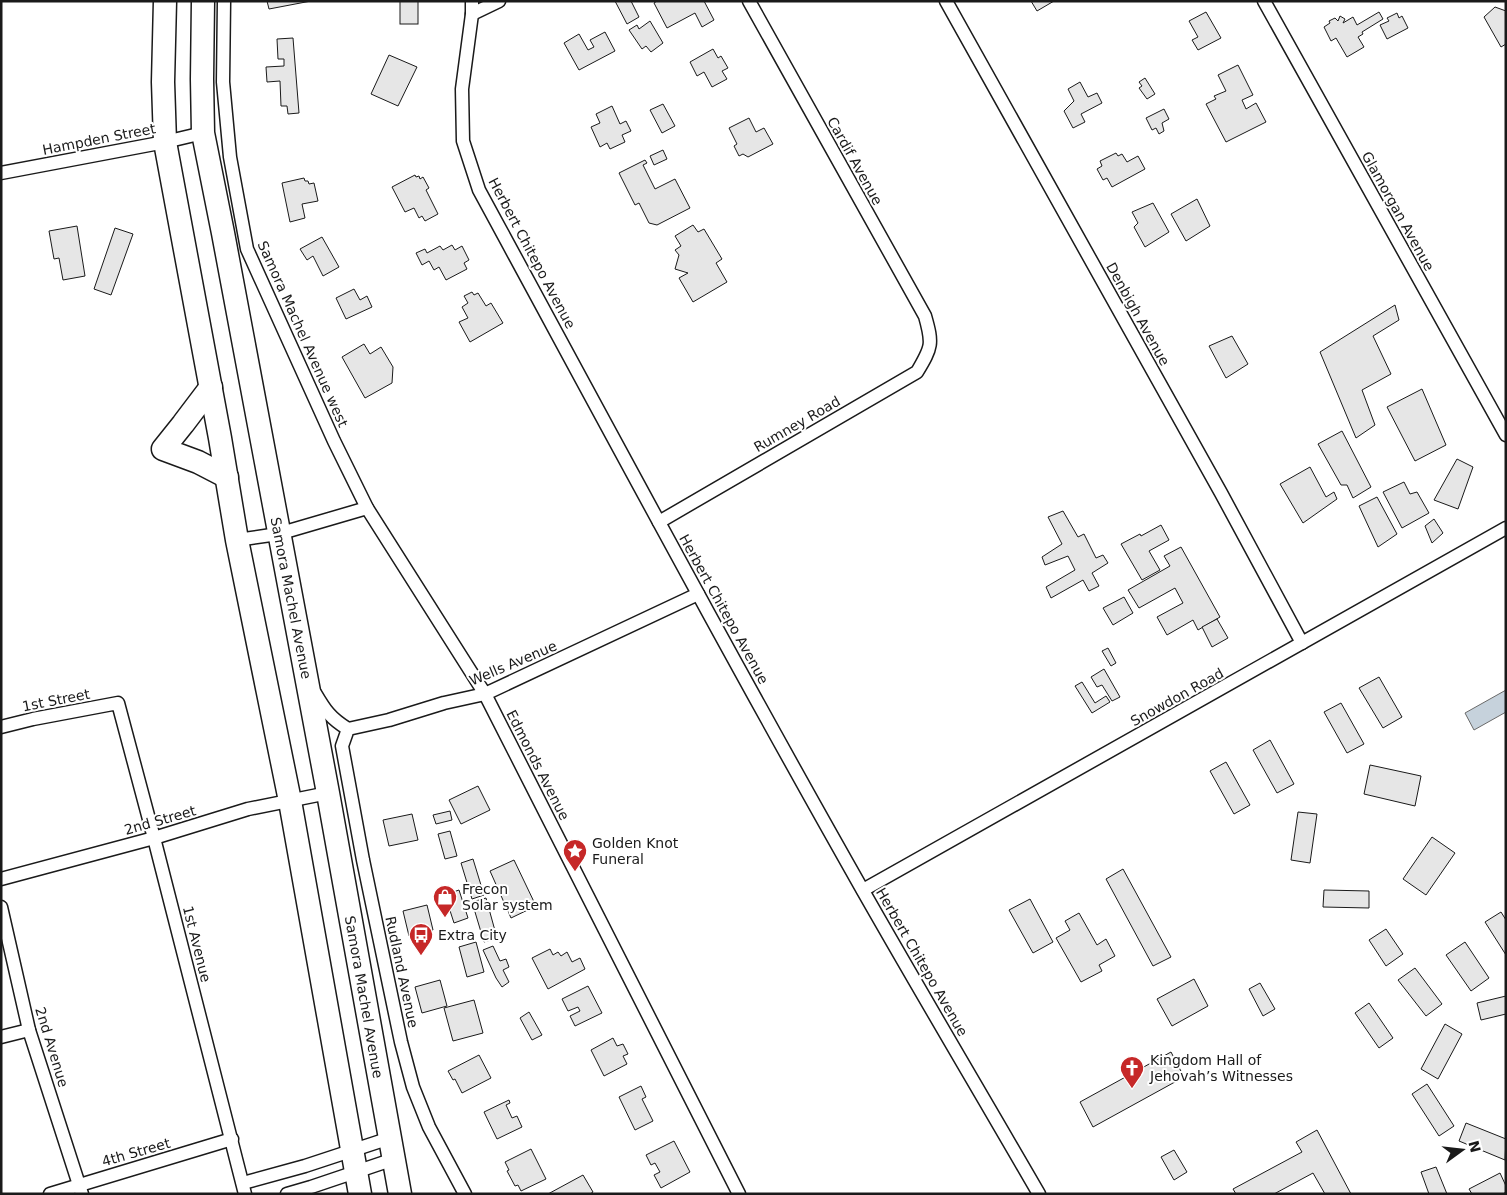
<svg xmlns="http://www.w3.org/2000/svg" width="1507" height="1195" viewBox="0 0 1507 1195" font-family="'DejaVu Sans',sans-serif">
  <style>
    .water { fill: #c6d2dc; stroke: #6a6a6a }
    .building { fill: #e6e6e6; stroke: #1a1a1a }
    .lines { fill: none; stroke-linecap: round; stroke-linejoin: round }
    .street-casing { stroke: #1a1a1a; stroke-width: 15 }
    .highway-casing { stroke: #1a1a1a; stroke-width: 25 }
    .street { stroke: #fff; stroke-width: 12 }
    .highway { stroke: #fff; stroke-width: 22 }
    .labels { text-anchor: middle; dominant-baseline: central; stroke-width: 4; stroke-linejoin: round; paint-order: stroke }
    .street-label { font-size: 14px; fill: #1a1a1a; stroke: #fff }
    .poi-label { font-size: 14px; fill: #1a1a1a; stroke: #fff; text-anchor: start }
  </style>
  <rect width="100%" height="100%" fill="#fff"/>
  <path class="water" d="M1506,690v22l-32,18 -9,-17z"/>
  <g class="building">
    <path d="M267,1h44l-42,8z"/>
    <rect x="400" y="1" width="18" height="23"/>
    <path d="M615,1h16l8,16 -12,7z"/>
    <path d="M657,1h47l10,19 -12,7 -7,-14 -28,15 -13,-25z"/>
    <path d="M1031,1h23l-17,10z"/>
    <path d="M1495,7l11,4v33l-5,3 -17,-30z"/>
    <path d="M1206,12l15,26 -23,12 -6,-10 6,-3 -9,-16z"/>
    <path d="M1379,12l4,7 -21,13 1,2 -5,3 6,10 -17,10 -11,-19 -5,3 -7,-14 6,-4 -1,-2 6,-3 3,3 2,-5 5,3 -2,4 10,-6 4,8z"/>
    <path d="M1397,13l2,5 3,-2 6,12 -21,11 -7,-14 9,-4 -2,-3z"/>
    <path d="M650,21l13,22 -12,9 -5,-6 -4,3 -13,-19 8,-5 2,4z"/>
    <path d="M605,32l10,19 -36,19 -15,-27 15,-9 9,16 6,-3 -4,-7z"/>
    <path d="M293,38l6,75 -11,1 -1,-8h-6l-1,-25 -13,1 -1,-15 18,-1v-7h-6l-1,-20z"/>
    <path d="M713,49l5,9 3,-2 7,12 -6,3 5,8 -15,8 -8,-15 -7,4 -7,-14z"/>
    <path d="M389,55l28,12 -19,39 -27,-12z"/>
    <path d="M1238,65l15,30 -11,5 4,9 10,-6 10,19 -40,20 -20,-38 10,-5 -2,-3 12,-5 -8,-16z"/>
    <path d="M1145,78l10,16 -8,5 -8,-11 3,-2 -3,-4z"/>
    <path d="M1080,82l8,15 9,-4 5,10 -21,11 4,8 -12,6 -9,-17 10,-10 -6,-12z"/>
    <path d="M663,104l12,22 -13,7 -12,-23z"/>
    <path d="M612,106l8,18 6,-3 5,10 -9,4 3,7 -15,7 -3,-6 -7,4 -9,-20 9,-4 -4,-9z"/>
    <path d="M1164,109l5,10 -7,4 2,8 -5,3 -3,-6 -4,2 -6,-12z"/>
    <path d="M749,118l7,14 8,-4 9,16 -25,13 -5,-3 -4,2 -5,-10 3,-2 -8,-16z"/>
    <path d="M663,150l4,9 -13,6 -4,-9z"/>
    <path d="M1116,153l2,3 4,-2 5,8 11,-6 7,13 -33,18 -5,-9 -4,2 -6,-11 5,-3 -2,-5z"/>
    <path d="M645,160l2,3 -4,2 12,24 20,-10 15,29 -33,17 -8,-2 -10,-20 -4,2 -16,-32z"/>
    <path d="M415,175l1,2 3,-1 1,3 3,-2 6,11 -3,2 12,24 -13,7 -3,-5 -3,2 -5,-10 -9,4 -13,-25z"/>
    <path d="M304,178l1,3h3l1,3 5,-1 4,18 -16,3 3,14 -15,4 -8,-39z"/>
    <path d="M1197,199l13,27 -24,15 -15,-27z"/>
    <path d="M1153,203l16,29 -24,15 -11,-20 4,-4 -6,-11z"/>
    <path d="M693,225l5,7 6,-3 18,30 -6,4 11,19 -34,20 -14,-24 9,-5 -13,-4 4,-14 -4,-5 6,-4 -6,-10z"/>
    <path d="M77,226l8,50 -22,4 -4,-22 -5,1 -5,-28z"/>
    <path d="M115,228l18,6 -22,61 -17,-6z"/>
    <path d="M322,237l17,30 -16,9 -10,-20 -6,4 -7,-11z"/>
    <path d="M452,245l3,5 7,-4 7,14 -5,3 3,6 -21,11 -7,-13 -5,3 -5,-9 -7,4 -6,-12 9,-4 2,4 13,-7 3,4z"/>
    <path d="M354,289l6,11 7,-4 5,11 -26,12 -10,-21z"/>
    <path d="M472,292l2,3 4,-2 8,13 5,-3 12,20 -33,19 -11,-20 9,-4 -6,-11 6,-4 -4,-7z"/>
    <path d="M1395,305l4,15 -26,16 18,38 -29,16 13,35 -19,13 -36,-86z"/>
    <path d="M1232,336l16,28 -22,14 -17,-32z"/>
    <path d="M364,344l6,10 11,-7 12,20 -1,16 -27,15 -23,-41z"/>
    <path d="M1422,389l24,56 -31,16 -28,-54z"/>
    <path d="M1342,431l29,56 -18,11 -6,-13h-6l-23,-41z"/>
    <path d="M1457,459l16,8 -15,42 -24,-9z"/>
    <path d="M1310,467l16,30 8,-5 3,7 -34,24 -23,-39z"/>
    <path d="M1404,482l6,12 7,-2 12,21 -27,15 -19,-36z"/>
    <path d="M1377,497l20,37 -19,13 -19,-41z"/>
    <path d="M1063,511l15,26 6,-3 12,24 7,-3 5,8 -16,10 7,13 -10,5 -6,-11 -32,18 -5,-11 29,-17 -7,-14 -23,9 -3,-8 20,-13 -14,-27z"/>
    <path d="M1434,519l9,14 -11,10 -7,-17z"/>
    <path d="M1161,525l8,15 -20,11 11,19 -18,10 -21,-36 19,-10 1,2z"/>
    <path d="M1181,547l39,70 -22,13 -5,-10 -26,15 -10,-18 26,-14 -8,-15 -36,20 -11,-18 42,-24 -6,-10z"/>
    <path d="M1124,597l9,16 -20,12 -10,-17z"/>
    <path d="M1217,619l11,19 -16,9 -10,-20z"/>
    <path d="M1108,648l8,15 -5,3 -9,-15z"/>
    <path d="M1104,669l16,28 -8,4 -10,-16 -5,2 -6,-10z"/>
    <path d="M1379,677l23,40 -19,11 -24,-40z"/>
    <path d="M1082,682l13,21 11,-7 4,6 -18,11 -17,-27z"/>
    <path d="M1341,703l23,41 -17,9 -23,-41z"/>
    <path d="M1270,740l24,44 -17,9 -24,-43z"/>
    <path d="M1226,762l24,43 -16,9 -24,-43z"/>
    <path d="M1370,765l51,11 -6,30 -51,-12z"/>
    <path d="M478,786l12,24 -29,14 -12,-24z"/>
    <path d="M450,811l2,9 -16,4 -3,-9z"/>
    <path d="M1298,812l19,2 -7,49 -19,-3z"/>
    <path d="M412,814l6,26 -29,6 -6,-26z"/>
    <path d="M450,831l7,25 -12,3 -7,-25z"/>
    <path d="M1432,837l23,16 -29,42 -23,-16z"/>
    <path d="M473,859l11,36 -12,4 -11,-36z"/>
    <path d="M514,860l22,46 -25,12 -21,-47z"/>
    <path d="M1123,869l48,88 -18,9 -47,-87z"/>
    <path d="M459,890l9,28 -14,5 -9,-28z"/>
    <path d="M1324,890l45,1v17l-46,-1z"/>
    <path d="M486,898l11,40 -13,4 -12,-40z"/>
    <path d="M1030,899l23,43 -20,11 -24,-43z"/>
    <path d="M427,905l6,25 -24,6 -6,-25z"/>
    <path d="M1501,912l5,8v35l-21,-33z"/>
    <path d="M1079,913l18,32 9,-6 9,17 -16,9 3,6 -21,11 -25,-44 14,-8 -5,-9z"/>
    <path d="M1386,929l17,25 -17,12 -17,-26z"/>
    <path d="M476,942l8,30 -17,5 -8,-30z"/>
    <path d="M1465,942l24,36 -18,13 -25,-36z"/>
    <path d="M493,946l7,15 6,-2 3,8 -6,3 6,12 -7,5 -6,-9 -13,-28z"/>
    <path d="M550,949l3,6 5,-3 3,4 6,-4 5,10 8,-4 5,11 -37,20 -16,-31z"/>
    <path d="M1415,968l27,36 -16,12 -28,-36z"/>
    <path d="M1194,979l14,27 -36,20 -15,-27z"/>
    <path d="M440,980l7,26 -25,7 -7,-26z"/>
    <path d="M1260,983l15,26 -12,7 -14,-27z"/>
    <path d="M588,986l14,27 -27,13 -5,-10 10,-5 -2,-4 -10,4 -6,-12z"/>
    <path d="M1506,996v18l-25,6 -4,-17z"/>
    <path d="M474,1000l9,33 -30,8 -9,-33z"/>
    <path d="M1369,1003l24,35 -14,10 -24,-35z"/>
    <path d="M529,1012l13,23 -10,5 -12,-22z"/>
    <path d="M1445,1024l17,10 -24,45 -17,-10z"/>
    <path d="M613,1038l4,8 6,-2 5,10 -5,2 4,8 -23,12 -13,-26z"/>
    <path d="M1171,1052l13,25 -91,50 -13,-25z"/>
    <path d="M479,1055l12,23 -29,15 -7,-14 -2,1 -5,-9z"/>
    <path d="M1427,1084l27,42 -15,10 -27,-42z"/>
    <path d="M641,1086l5,11 -4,2 11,22 -18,9 -16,-33z"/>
    <path d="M509,1100l1,3 -4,2 6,13 5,-2 5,11 -25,12 -13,-27z"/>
    <path d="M1466,1123l40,16 -1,21 -46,-19z"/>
    <path d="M1317,1130l34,64h-26l-12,-21 -39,21h-38l-3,-5 69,-37 -6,-10z"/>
    <path d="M674,1141l16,31 -29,16 -7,-13 6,-3 -5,-9 -4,2 -5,-10z"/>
    <path d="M531,1149l15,30 -25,12 -3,-6 -3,1 -8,-15 2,-1 -4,-8z"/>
    <path d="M1174,1150l13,22 -13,8 -13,-23z"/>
    <path d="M1436,1167l11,27h-18l-8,-22z"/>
    <path d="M1500,1173l6,13v6l-3,2h-31l-3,-5z"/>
    <path d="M583,1175l10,17 -3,2h-42z"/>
  </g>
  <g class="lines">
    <g class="street-casing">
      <g id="street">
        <path d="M224,1l-1,81 7,75 17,92 87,192 33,67 118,186 254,500"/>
        <path d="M472,1v13l-10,75 1,52 16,49c127,234 252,468 383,699 58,102 118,203 177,305"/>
        <path d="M946,1l275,492 81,150"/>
        <path d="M1264,1l242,434"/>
        <path d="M472,14l27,-13"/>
        <path d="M1,173l164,-31 38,-9"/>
        <path d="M659,522l258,-150c15,-25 16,-28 8,-56l-176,-315"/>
        <path d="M237,540l41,-6 89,-26"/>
        <path d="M315,693c10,17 15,25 33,36"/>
        <path d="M1,727l32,-8 85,-16 36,135 91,356"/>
        <path d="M1,879l153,-41 94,-29 80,-16"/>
        <path d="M863,890l643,-362"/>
        <path d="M1,907l28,123 53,164"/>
        <path d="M1,1037l28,-7"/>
        <path d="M243,1183l62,-17 85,-28"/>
        <path d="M50,1194l182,-55"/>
        <path d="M287,1194l24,-7 83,-28"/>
        <path d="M465,1194l-36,-67 -16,-40 -12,-45 -38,-182 -21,-114 6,-17 41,-9 55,-17 41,-9 213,-100"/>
      </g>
    </g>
    <g class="highway-casing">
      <g id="highway">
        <path d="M165,1l-2,81 2,60 55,296 17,102 53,261 70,393"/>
        <path d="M203,1l-1,78 1,54 20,100 105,560 72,401"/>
        <path d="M211,387l-28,37 -20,25 35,13 29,15"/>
      </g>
    </g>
    <use href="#street" class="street"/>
    <use href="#highway" class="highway"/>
  </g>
  <defs>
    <g id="sight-pin" transform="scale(1.25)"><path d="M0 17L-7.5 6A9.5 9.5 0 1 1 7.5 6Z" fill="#c62828" stroke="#fff"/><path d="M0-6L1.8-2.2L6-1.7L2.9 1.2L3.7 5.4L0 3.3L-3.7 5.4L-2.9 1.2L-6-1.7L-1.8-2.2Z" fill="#fff"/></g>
    <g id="shop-pin" transform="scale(1.25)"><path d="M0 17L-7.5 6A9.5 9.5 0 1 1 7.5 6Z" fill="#c62828" stroke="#fff"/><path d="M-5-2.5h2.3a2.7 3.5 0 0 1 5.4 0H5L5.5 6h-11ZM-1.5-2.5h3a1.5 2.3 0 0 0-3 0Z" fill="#fff"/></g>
    <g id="bus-pin" transform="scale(1.25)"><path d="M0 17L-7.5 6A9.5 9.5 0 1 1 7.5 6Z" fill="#c62828" stroke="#fff"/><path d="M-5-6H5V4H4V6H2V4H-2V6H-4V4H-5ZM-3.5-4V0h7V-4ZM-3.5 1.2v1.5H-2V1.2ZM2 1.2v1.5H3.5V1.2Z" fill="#fff"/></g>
    <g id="church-pin" transform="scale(1.25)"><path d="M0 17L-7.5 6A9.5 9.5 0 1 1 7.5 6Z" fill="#c62828" stroke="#fff"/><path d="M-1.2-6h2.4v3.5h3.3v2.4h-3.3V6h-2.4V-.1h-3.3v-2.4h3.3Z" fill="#fff"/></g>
  </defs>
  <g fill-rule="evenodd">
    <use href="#sight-pin" x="575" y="851"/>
    <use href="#shop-pin" x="445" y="897"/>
    <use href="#bus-pin" x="421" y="935"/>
    <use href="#church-pin" x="1132" y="1068"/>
  </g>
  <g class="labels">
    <g class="street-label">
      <text transform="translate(99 139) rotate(-11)">Hampden Street</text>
      <text transform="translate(855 161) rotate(61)">Cardif Avenue</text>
      <text transform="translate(1398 211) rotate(61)">Glamorgan Avenue</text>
      <text transform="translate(532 253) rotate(62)">Herbert Chitepo Avenue</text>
      <text transform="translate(1138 314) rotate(61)">Denbigh Avenue</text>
      <text transform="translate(303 334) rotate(66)">Samora Machel Avenue west</text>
      <text transform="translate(797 424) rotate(-30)">Rumney Road</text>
      <text transform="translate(291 598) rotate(79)">Samora Machel Avenue</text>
      <text transform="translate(724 609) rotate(61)">Herbert Chitepo Avenue</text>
      <text transform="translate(513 663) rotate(-23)">Wells Avenue</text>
      <text transform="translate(1177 697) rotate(-29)">Snowdon Road</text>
      <text transform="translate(56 700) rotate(-11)">1st Street</text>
      <text transform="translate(538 765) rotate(63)">Edmonds Avenue</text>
      <text transform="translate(160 820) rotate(-16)">2nd Street</text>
      <text transform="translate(197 944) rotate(76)">1st Avenue</text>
      <text transform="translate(922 962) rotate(60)">Herbert Chitepo Avenue</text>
      <text transform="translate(402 972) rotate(78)">Rudland Avenue</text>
      <text transform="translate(364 997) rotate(80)">Samora Machel Avenue</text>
      <text transform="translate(52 1047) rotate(73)">2nd Avenue</text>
      <text transform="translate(136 1152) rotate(-16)">4th Street</text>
    </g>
    <g class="poi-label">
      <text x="592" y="843">Golden Knot<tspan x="592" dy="16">Funeral</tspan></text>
      <text x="462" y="889">Frecon<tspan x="462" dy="16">Solar system</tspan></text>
      <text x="438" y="935">Extra City</text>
      <text x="1150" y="1060">Kingdom Hall of<tspan x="1150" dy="16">Jehovah’s Witnesses</tspan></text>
    </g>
  </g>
  <rect width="1507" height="1195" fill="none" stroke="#1a1a1a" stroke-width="5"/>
  <g transform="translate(1462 1150) rotate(75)" stroke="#ffffff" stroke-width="4" paint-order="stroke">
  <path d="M0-4L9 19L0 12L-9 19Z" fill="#1a1a1a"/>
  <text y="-8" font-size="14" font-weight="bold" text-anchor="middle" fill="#1a1a1a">N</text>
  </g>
</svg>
